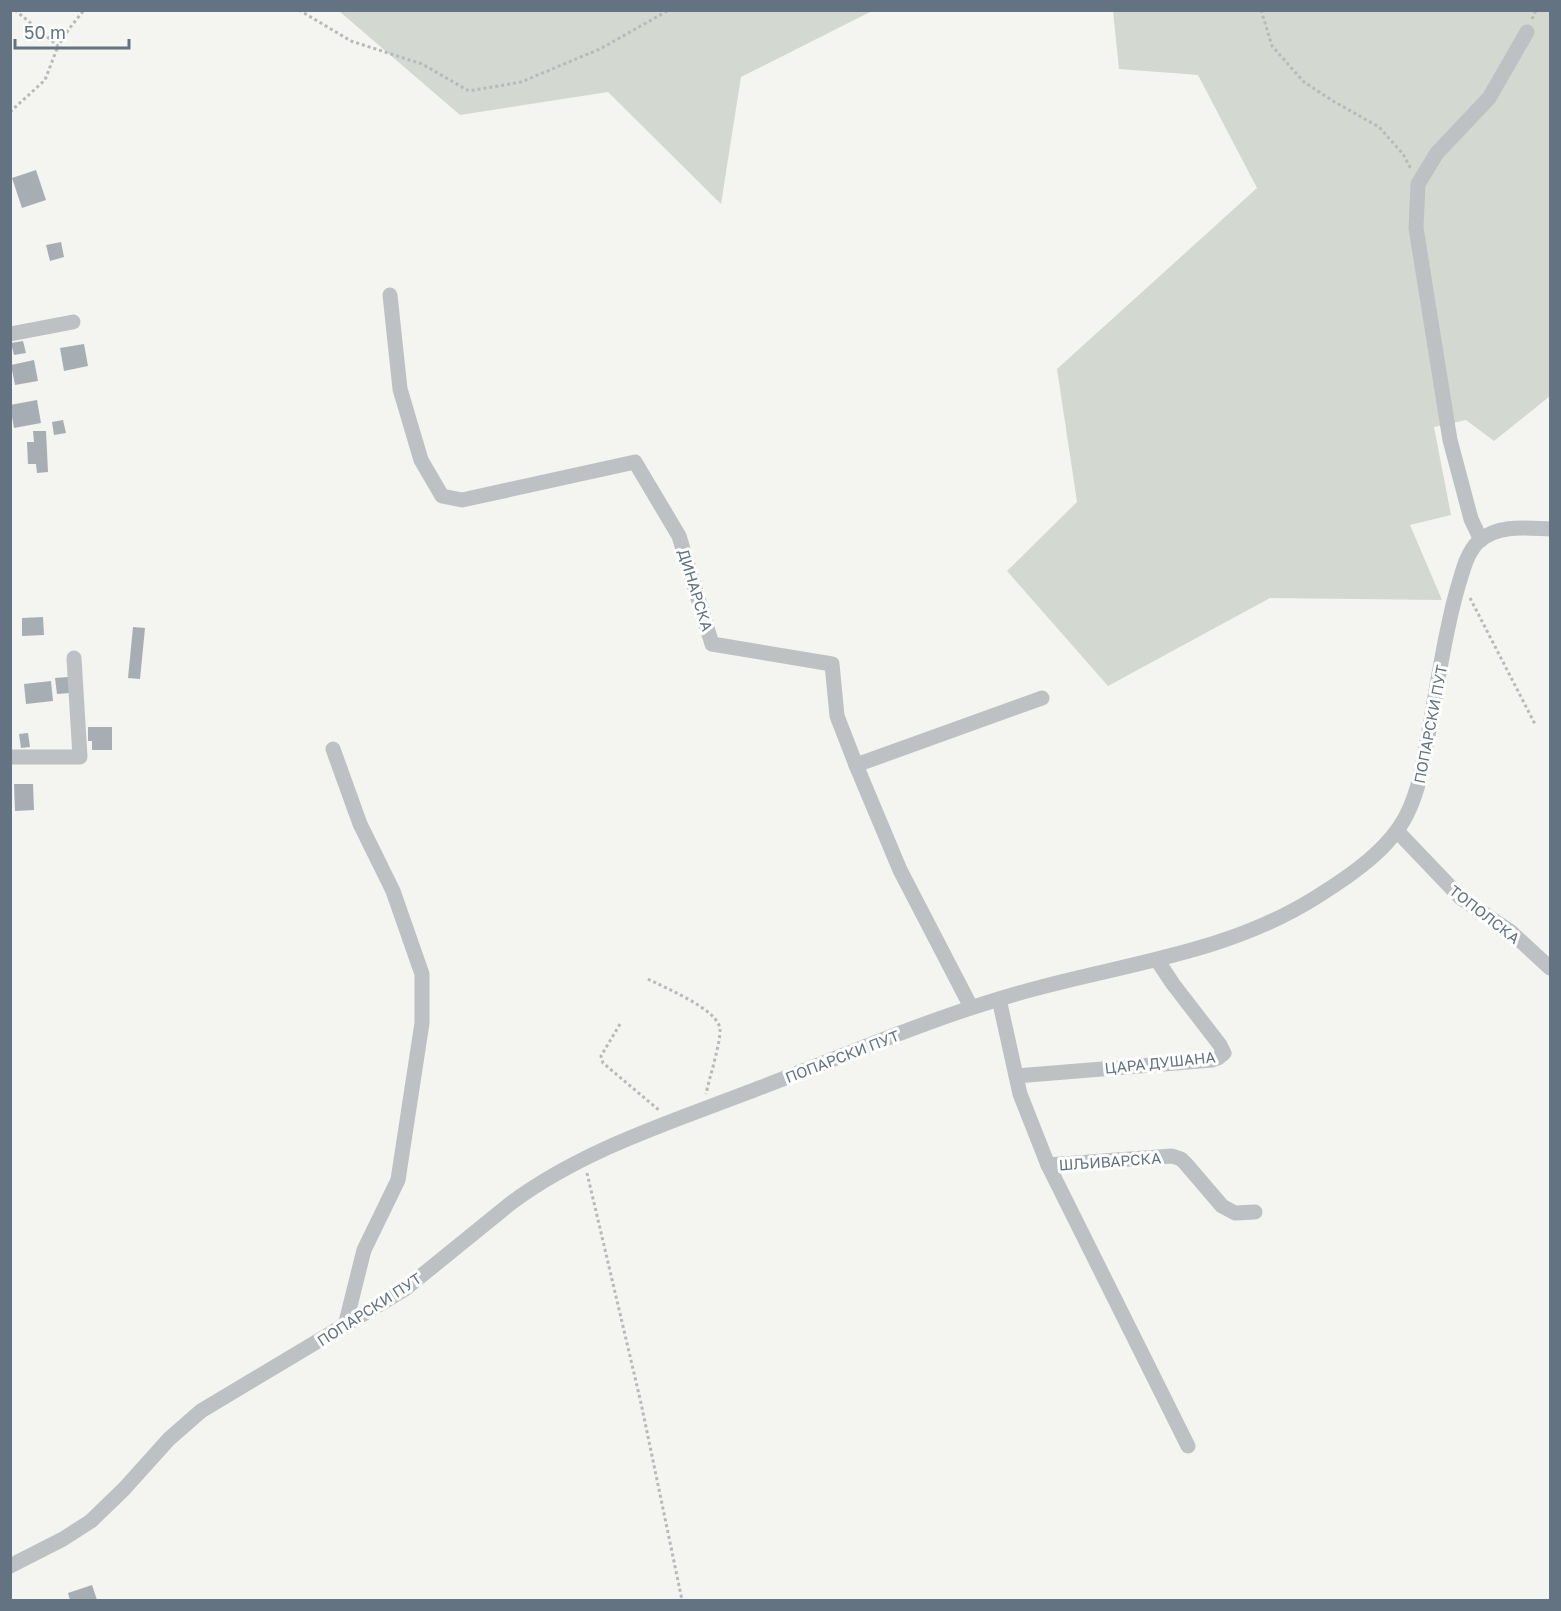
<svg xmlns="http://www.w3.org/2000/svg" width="1561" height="1611" viewBox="0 0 1561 1611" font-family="'Golos Text',sans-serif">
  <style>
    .green { fill: #d3d9d0 }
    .building { fill: #a7aeb3 }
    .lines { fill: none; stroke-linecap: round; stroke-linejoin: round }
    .path { stroke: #b7babc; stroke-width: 3; stroke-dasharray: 3 3; stroke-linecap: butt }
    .minor { stroke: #bdc1c4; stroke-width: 15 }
    .labels { text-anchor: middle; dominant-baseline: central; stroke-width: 6; stroke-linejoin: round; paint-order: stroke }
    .street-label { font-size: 15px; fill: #647381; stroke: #fff }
  </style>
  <rect width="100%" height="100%" fill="#f4f4f0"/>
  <g class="green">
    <path d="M339,11h533l-131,66 -20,127 -113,-112 -148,23z"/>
    <path d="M1113,11h437v385l-56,45 -28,-21 -32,7 17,88 -41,10 32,75 -172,-2 -162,88 -101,-115 70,-69 -20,-133 200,-181 -59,-113 -79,-6z"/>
  </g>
  <g class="building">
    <path d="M36,170l10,30 -24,8 -10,-30z"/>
    <path d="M61,242l3,15 -14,4 -4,-16z"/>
    <path d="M23,341l3,12 -12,2 -3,-12z"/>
    <path d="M84,344l4,22 -24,5 -4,-23z"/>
    <path d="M34,360l4,21 -23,4 -4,-20z"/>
    <path d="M37,400l4,23 -27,5 -4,-23z"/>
    <path d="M63,420l3,13 -12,2 -2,-13z"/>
    <path d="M33,431h13l2,41 -11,1 -1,-9h-8l-1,-22h7z"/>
    <path d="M43,617l1,18 -22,1v-18z"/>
    <path d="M133,627l12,1 -5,51 -12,-1z"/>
    <path d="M68,677l2,16 -13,1 -2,-16z"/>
    <path d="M51,681l2,20 -27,3 -2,-20z"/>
    <path d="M88,727h24v23h-20v-9h-4z"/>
    <path d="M28,733l2,14 -9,1 -2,-14z"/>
    <path d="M14,784h19l1,26 -19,1z"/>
    <path d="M92,1585l5,15h-27l-2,-7z"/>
  </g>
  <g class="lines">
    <g class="path">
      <path d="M15,10l43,36 11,-17 15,-19"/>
      <path d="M299,10l52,31 71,23 47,27 52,-9 79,-33 69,-39"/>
      <path d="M1261,10l11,36 32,36 29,19 46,26 24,27 8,15"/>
      <path d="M1532,19l4,-9"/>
      <path d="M10,112l35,-32 13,-34"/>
      <path d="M1470,598l66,128"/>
      <path d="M648,979c17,9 70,30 72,50 1,13 -11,50 -14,65"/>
      <path d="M620,1024l-19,32 2,7 57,48"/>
      <path d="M587,1173l54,230 41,197"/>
    </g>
    <g class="minor">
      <path d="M390,295l10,94 21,71 21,36 20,4 173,-38 44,74 33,108 120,20 5,52 19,49 44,105 71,137"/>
      <path d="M10,334l63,-12"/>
      <path d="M1481,540l-10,-21 -21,-79 -34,-212 2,-44 19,-31 52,-55 38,-66"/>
      <path d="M333,749l27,75 33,67 29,83v49l-24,157 -34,70 -19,76"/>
      <path d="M10,757h70l-6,-99"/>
      <path d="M856,765l186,-67"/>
      <path d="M1397,831l64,67 50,34 39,36"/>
      <path d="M999,999l21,95 28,71 140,281"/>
      <path d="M1016,1076l196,-16 6,-2 6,-5 -4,-8 -47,-61 -16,-24"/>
      <path d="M1048,1165l124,-9 9,3 5,5 36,42 13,7 20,-1"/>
      <path d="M10,1566l53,-27 28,-18 33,-32 45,-50 32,-28 204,-122 106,-86c74,-55 166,-83 251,-116 89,-34 176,-72 268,-97 98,-27 201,-38 288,-94 32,-20 72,-47 89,-82 13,-26 17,-56 22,-84 9,-47 15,-94 28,-140 5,-16 9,-37 22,-49 20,-17 47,-13 71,-12"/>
    </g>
  </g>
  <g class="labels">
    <g class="street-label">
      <text transform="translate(696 590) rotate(73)">ДИНАРСКА</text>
      <text transform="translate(1430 724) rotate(-79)">ПОПАРСКИ ПУТ</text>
      <text transform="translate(1485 914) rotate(38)">ТОПОЛСКА</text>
      <text transform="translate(842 1056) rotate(-21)">ПОПАРСКИ ПУТ</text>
      <text transform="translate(1160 1062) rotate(-6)">ЦАРА ДУШАНА</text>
      <text transform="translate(1110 1161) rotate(-4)">ШЉИВАРСКА</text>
      <text transform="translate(369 1309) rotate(-33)">ПОПАРСКИ ПУТ</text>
    </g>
  </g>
  <rect width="1561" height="1611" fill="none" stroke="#647381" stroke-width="24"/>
  <path d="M15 39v9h114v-9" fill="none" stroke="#647381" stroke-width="3"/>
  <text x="24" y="39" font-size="18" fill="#647381" stroke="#ffffff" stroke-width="4.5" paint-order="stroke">50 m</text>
</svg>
